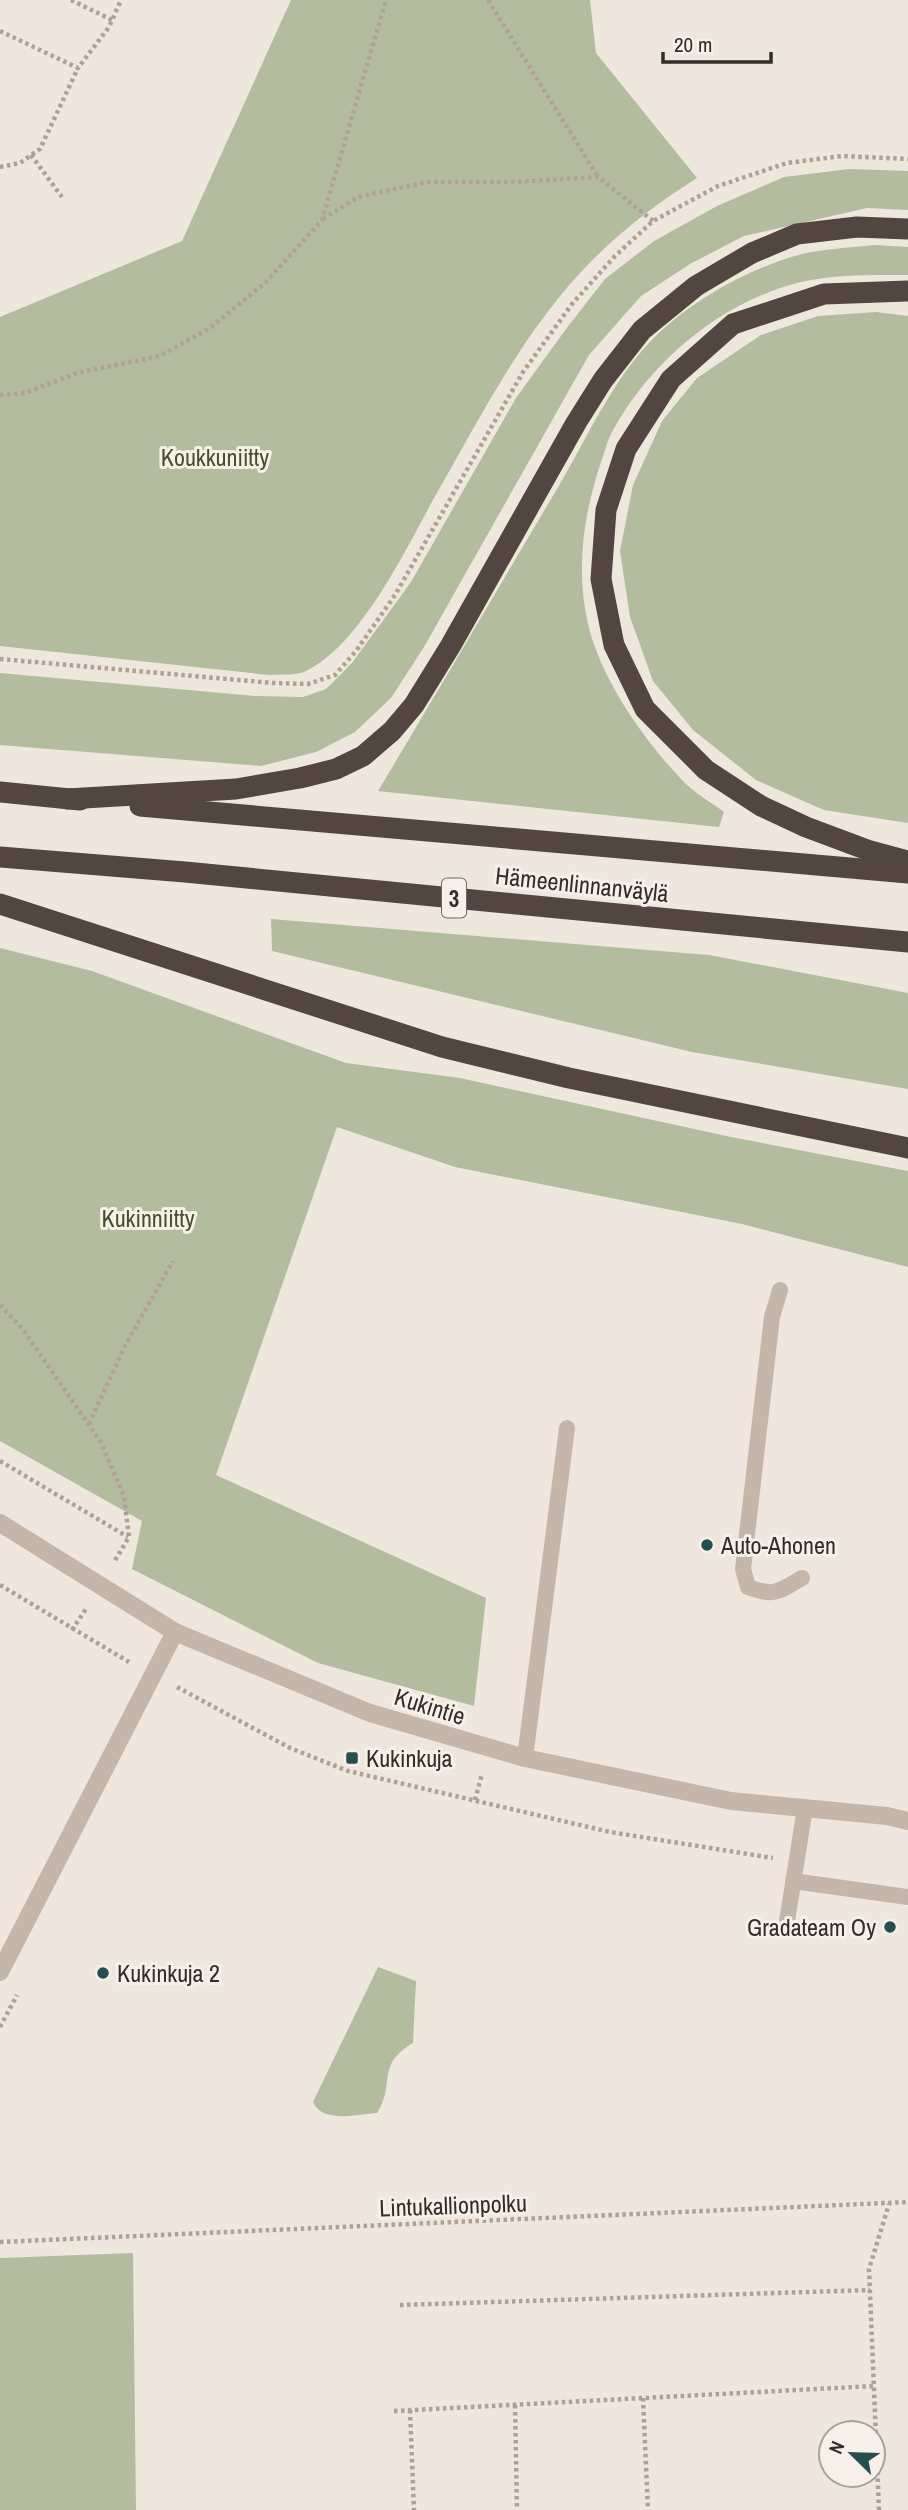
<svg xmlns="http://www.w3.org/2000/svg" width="908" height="2510" viewBox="0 0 908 2510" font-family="'Archivo Narrow',sans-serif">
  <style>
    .green { fill: #b3bc9f }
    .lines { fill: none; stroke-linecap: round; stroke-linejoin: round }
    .path { stroke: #b1a095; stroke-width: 4.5; stroke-dasharray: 3.5 3.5; stroke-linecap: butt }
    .lane { stroke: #c5b6aa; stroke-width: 16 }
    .street { stroke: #c5b6aa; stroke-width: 18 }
    .highway { stroke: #534641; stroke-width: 21 }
    .poi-dot { fill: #244e50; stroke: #f7f0e8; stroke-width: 2.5 }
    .labels { text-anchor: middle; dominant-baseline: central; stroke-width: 6; stroke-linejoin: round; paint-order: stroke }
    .shield { fill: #f7f0e8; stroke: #6e6762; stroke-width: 2 }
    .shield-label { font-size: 23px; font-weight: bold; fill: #342c29 }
    .park-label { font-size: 24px; fill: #444f30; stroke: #f7f0e8 }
    .street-label { font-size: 24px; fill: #342c29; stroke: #f7f0e8 }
    .poi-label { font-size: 24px; fill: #342c29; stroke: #f7f0e8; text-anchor: start }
  </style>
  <rect width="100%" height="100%" fill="#efe6dd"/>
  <g class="green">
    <path d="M291,0h299l6,53 101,125c-51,32 -98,70 -136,117 -51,62 -87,134 -127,203 -29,53 -73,146 -128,173 -10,5 -26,3 -37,4l-269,-29v-329l182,-76z"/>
    <path d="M849,169l59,2v39l-41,-2 -123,28 -54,28 -49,32 -52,59 -165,292 -33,51 -36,34 -39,20 -55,14 -261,-21v-72l255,23 48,1 23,-8 26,-26 59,-81 105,-184 50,-69 39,-50 49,-38 63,-35 67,-29z"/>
    <path d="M875,245l33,2v28c-37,0 -75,-1 -111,8 -77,20 -147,79 -185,149 -5,9 -7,20 -11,30 -18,54 -26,110 -12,166 14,54 55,112 93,152 12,13 29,22 42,32l-5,15 -341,-36c60,-100 119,-201 179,-302 34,-57 60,-122 113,-166 35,-29 77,-52 121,-66 26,-8 56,-9 84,-12z"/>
    <path d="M876,312l32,4v507l-84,-13 -68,-30 -63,-50 -40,-49 -23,-64 -10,-66 13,-66 29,-64 35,-43 64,-43 57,-19z"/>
    <path d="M271,919l438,36 199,38v96l-216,-37 -420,-101z"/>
    <path d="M0,948l92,23 254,92 114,15 271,59 177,34v96l-166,-43 -287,-57 -118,-40 -121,348 270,123 -12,108 -156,-43 -186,-94 10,-48 -142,-80z"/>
    <path d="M378,1967l38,14 -3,62c-38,22 -17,42 -36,70 -20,1 -54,11 -64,-11z"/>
    <path d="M133,2253l3,257h-136v-252z"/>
  </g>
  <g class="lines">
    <g class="path">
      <path d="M71,0l41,20"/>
      <path d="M488,0l110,177"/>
      <path d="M0,31l78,37 31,-41 12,-27"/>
      <path d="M31,155l31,42"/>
      <path d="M0,167l20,-4 20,-14 38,-81"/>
      <path d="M323,219l35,-22 69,-15h85l86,-5 55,44"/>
      <path d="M0,395l25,-2 52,-20 83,-17 50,-28 55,-45 57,-63 64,-220"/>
      <path d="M0,659l273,24 35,1 27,-9 21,-24 39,-56 128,-223 49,-68 43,-48 38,-35 65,-35 69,-23 55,-7 66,3"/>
      <path d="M0,1305l22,23 78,113 24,55 5,41 -15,25"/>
      <path d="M89,1424l36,-78 48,-85"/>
      <path d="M0,1461l128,76"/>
      <path d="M0,1585l129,77"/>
      <path d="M72,1630l14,-21"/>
      <path d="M177,1687l113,61 58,23 262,61 163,26"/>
      <path d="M475,1800l7,-26"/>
      <path d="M0,2027l17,-32"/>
      <path d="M0,2242l908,-40"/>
      <path d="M400,2305l470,-15"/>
      <path d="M643,2398l5,112"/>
      <path d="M515,2405l2,105"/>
      <path d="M410,2410l4,100"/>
      <path d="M394,2411l480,-25"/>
      <path d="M879,2510l-10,-241 20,-65"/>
    </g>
    <g class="lane">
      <path d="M780,1290l-8,27 -29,252 5,18c26,10 30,5 54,-9"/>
      <path d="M525,1758l42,-330"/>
      <path d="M793,1881l115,16"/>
      <path d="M787,1921l18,-113"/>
    </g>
    <g class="street">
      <path d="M0,1523l175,109 195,81 155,45 206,43 156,15 21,5"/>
      <path d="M0,1972l175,-340"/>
    </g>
    <g class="highway">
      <path d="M908,291l-84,3 -91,30 -62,55 -45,70 -20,61 -5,69 13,66 31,64 61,61 55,36 45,21 64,24 38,10"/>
      <path d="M0,792l80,8"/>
      <path d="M67,799l169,-10 64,-11 36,-9 27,-13 29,-25 22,-26 37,-60 125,-222 27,-43 39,-50 54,-44 56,-33 45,-19 60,-7 51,2"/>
      <path d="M140,806l768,67"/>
      <path d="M0,857l185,15 723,70"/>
      <path d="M0,904l442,143 127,31 339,70"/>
    </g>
  </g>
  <g class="poi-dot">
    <circle cx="707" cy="1545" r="7"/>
    <rect x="345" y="1751" width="14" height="14" rx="3.5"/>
    <circle cx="890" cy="1927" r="7"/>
    <circle cx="103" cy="1973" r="7"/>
  </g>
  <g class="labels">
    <rect class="shield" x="442" y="878.5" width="24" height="39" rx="5"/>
    <g class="shield-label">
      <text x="454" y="898">3</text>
    </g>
    <g class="park-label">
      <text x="215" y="457">Koukkuniitty</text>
      <text x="148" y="1218">Kukinniitty</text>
    </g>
    <g class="street-label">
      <text transform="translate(582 884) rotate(6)">Hämeenlinnanväylä</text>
      <text transform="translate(430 1706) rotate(17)">Kukintie</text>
      <text transform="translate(453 2205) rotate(-2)">Lintukallionpolku</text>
    </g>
    <g class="poi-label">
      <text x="721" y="1545">Auto-Ahonen</text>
      <text x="366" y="1758">Kukinkuja</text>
      <text x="876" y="1927" text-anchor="end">Gradateam Oy</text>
      <text x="117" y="1973">Kukinkuja 2</text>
    </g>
  </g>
  <g transform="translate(852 2454) rotate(293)"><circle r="33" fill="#f7f0e8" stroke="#a9a29c" stroke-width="2"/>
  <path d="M0-5L12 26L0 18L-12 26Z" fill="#244e50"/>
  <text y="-10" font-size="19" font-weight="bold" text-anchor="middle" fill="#342c29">N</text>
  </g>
  <path d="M663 52v10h108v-10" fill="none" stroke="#342c29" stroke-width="3.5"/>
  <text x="674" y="52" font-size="21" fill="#342c29" stroke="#f7f0e8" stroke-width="5" paint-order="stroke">20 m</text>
</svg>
